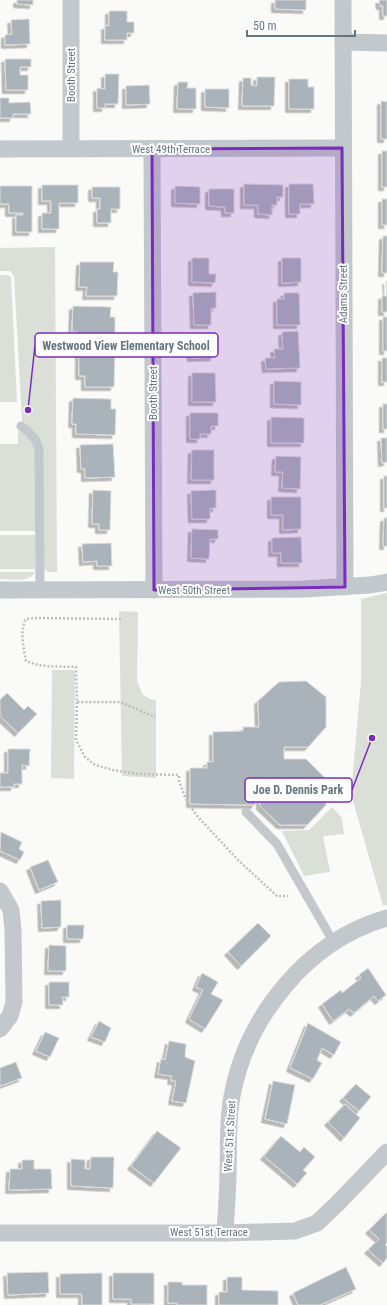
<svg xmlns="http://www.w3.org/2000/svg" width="387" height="1305" viewBox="0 0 387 1305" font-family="'Roboto Condensed',sans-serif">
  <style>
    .green { fill: #dadfd7 }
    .building { fill: #aab3b9; stroke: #dcdcda; filter: url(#shadow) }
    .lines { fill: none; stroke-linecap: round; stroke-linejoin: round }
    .path { stroke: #bbbfc2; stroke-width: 2.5; stroke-dasharray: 2 2; stroke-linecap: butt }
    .service { stroke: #c3c8cc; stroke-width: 9 }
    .minor { stroke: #c3c8cc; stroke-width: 17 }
    .marked { fill: #7b2cbf; fill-opacity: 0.2; stroke: #7b2cbf; stroke-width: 3; stroke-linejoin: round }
    .labels { text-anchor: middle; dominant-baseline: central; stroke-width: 4; stroke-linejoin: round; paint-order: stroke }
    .street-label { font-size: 11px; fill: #657683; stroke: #fff }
    .leader { fill: none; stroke: #7b2cbf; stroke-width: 1.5 }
    .callout-dot { fill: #7b2cbf; stroke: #fff; stroke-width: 1.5 }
    .callout { fill: #fff; stroke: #7b2cbf; stroke-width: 1.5 }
    .callout-label { font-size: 12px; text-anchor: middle; font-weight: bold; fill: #657683 }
  </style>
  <defs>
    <filter id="shadow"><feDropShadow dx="-3.5" dy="3.5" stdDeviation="0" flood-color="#0004"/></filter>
  </defs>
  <rect width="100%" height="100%" fill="#fafaf8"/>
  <g class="green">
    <path d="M55,247l2,325h-9l-5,-3 -1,-124 -7,-13 -13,-11 -8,-145 -4,-5h-10v-23z"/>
    <path d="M0,275h8l3,2 6,125h-17z"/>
    <path d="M18,431h4l7,7 6,10 1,83h-36v-87h18z"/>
    <rect x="0" y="535" width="35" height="34"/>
    <path d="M0,572h35c-5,11 -25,7 -35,7z"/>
    <path d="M387,593v312l-4,1 -32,-112 10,-112v-83z"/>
    <path d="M119,611l19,1 -1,69 6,14 7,4 6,1v78l-34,-2z"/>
    <path d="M52,670h23l-1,109 -23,-1z"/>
    <path d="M332,807l10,11 2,16 -21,2 7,36 -26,4 -22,-45 27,-1z"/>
  </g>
  <g class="building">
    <path d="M17,0h16v5l-16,-1z"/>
    <path d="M275,0h31v10l-31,-1z"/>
    <path d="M379,0h8v16h-4v-10h-3z"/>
    <path d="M109,11h18v11h7v11h-7v7h-22v-14h4z"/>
    <path d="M29,19l1,25 -25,1v-10l7,-1 -1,-14z"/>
    <path d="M5,59h26v8h-11v8h8v15h-22z"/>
    <path d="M105,74h14l-1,30h-13v4h-8v-20l8,1z"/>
    <path d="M257,77h18l-1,29h-32l1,-28h8v7l6,1z"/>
    <path d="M289,79h19v8h6v22h-25z"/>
    <path d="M178,82h10l-1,6h9v21h-19z"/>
    <path d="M149,85l1,19 -24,1v-19z"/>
    <path d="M205,89h24v19l-24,-1z"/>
    <path d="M0,98h9v5l21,-1 1,12h-18v4h-13z"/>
    <path d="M381,101l6,1v37h-6z"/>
    <rect x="382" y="151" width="5" height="36"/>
    <path d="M244,184l39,1v12h-6v8h-5v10l-14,-1v-9h-14z"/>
    <path d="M289,184h24l1,20h-14v10h-11z"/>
    <path d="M42,185h36v18h-19v26h-17v-16h9v-12h-9z"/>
    <path d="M0,186h32v46h-16v-17h7v-2h-14v-9h-9z"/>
    <path d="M175,186l25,1v17l-25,-1z"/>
    <path d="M92,187h28v22h-9v14h-14v-14h3v-11h-8z"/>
    <path d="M209,189h25v24h-9v-6l-16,-1z"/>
    <rect x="382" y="199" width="5" height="26"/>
    <path d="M383,236h4v37h-5z"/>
    <path d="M192,258h17v16h7l-1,9 -23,-1z"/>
    <path d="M282,258h19v24l-19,1z"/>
    <path d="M80,262h34l-1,10h5l-1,24h-31l1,-9h-8z"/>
    <path d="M386,281h1v31h-5v-16h5z"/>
    <path d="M216,292v16h-5v17h-17l-1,-32z"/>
    <path d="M284,293h15l1,32h-23v-26h7z"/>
    <path d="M73,306l38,1 -1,10h5v26l-38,-1v-10h-5z"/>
    <rect x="383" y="317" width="4" height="34"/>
    <path d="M298,331l2,37 -34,1 -1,-11h10l-1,-9h9l-1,-17z"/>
    <path d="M217,333v13h-4l1,11 -23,1 -1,-24z"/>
    <path d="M79,353h36l-1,34h-29v-11h-6z"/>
    <rect x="382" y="358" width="5" height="24"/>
    <path d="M192,373h23l1,29h-24z"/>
    <path d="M274,381l27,1v23l-27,-1z"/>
    <path d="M73,398l38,1v10h5l-1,26 -39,-1v-10h-4z"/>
    <rect x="383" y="404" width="4" height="25"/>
    <path d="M190,413h28v13h-7v8h-11v5h-10z"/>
    <path d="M271,417l33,1v25h-33z"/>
    <path d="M381,438h6v24l-5,1z"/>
    <path d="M113,444l2,33 -30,1v-9h-4l-1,-24z"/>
    <path d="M192,450h22v30h-23z"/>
    <path d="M276,456l25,1 -1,32 -18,-1 1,-16h-8z"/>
    <rect x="384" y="476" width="3" height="32"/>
    <path d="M93,490l18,1 -1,39h-11v-6h-7z"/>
    <path d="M216,490v18h-6v11h-18l-1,-28z"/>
    <path d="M271,497h30v32l-18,1v-15h-12z"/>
    <path d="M384,518h3v28h-4z"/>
    <path d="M192,529l26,1v9h-8l-1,20 -18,-1z"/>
    <path d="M301,537l1,26h-21v-10h-9v-15z"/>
    <path d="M111,543l1,23h-15v-5l-14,1 -1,-18z"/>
    <path d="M306,681l20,16v30l-18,20h-24v12h22l19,19 1,27 -19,20h-27l-20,-19v-12l-4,-1 -1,12 -65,-1v-36h17v-6h6v-30l30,-1v-4h16l-1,-26 21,-19z"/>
    <path d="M7,693l17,17 4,-4 9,8 -19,19 -18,-17v-16z"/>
    <path d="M8,749h22l-1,17 -7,-1v19h-8v3h-14v-14h8z"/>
    <path d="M1,832l21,10 -3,7 5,3 -4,8 -20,-9z"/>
    <path d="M48,860l10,22 -19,8 -9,-23z"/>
    <path d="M61,900v27l-19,1 -1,-27z"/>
    <path d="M258,923l13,13 -30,30 -13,-14z"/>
    <path d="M67,925h17l-1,14h-16z"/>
    <path d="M49,945l17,1v25h-18z"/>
    <path d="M368,968l18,27 -8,6 -4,-5 -20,17 -5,-4 -16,12 -11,-17 19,-14 1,3 19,-15 -2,-3z"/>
    <path d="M202,973l16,9 -7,12 12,6 -18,29 -16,-10 14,-29 -7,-3z"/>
    <path d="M49,982h20v15h-7l1,8h-14z"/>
    <path d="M99,1021l12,7 -6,14 -14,-5z"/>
    <path d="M308,1023l33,19 -7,13 -12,-7 -5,12 5,3 -9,16 -23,-11z"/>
    <path d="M45,1032l14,6 -9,19 -14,-6z"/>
    <path d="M169,1041l17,3 -1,13 10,4 -9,42 -14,-2 4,-20h-5l1,-5 -14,-2 3,-15 4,1z"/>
    <path d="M16,1062l6,16 -22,8v-18z"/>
    <path d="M273,1081l22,4 -8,39 -22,-5z"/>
    <path d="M356,1084l15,13 -12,14 -16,-13z"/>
    <path d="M345,1104l15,14 -16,20 -16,-16z"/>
    <path d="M157,1131l24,17 -27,35 -23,-17z"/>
    <path d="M281,1136l19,16 4,-5 11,10 -12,13 4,3 -10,11 -33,-28z"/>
    <path d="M91,1157h23l-1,31 -42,-2v-27l14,1v9h5z"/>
    <path d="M22,1160h12v9h17l1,20 -43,1 1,-21h12z"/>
    <path d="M387,1212v31l-2,2 2,1v12l-4,5 -15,-13 11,-11 -10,-9z"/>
    <path d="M346,1267l10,22 -36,16h-22l-5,-12z"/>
    <path d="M48,1272l1,21 -41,2 -1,-22z"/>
    <path d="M102,1273v32h-20v-11h-22v-20z"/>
    <path d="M113,1273h41v31h-23v-5h-18z"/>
    <path d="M227,1277h15v13l36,1v14h-59v-13h8z"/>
    <path d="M168,1282h14v3h25v20h-30v-2h-9z"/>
  </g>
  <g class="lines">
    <g class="path">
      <path d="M121,619l-84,-1 -11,1c-7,13 -2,29 0,42 16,7 33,5 50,6l1,35h43l35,15"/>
      <path d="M77,702l-1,38 9,17 10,8 18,5 25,4 41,1v6l8,21 11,15 40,43 39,36h11"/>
    </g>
    <g class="service">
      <path d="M21,426c9,6 16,13 18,24l1,140"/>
      <path d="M246,812l31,32 57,99"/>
    </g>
    <g class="minor">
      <path d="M71,0v149"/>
      <path d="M343,0l2,587"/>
      <path d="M343,42l44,1"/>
      <path d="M0,149l342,-1"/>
      <path d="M152,149l2,441"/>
      <path d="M0,590l304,-1 66,-4 17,-3"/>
      <path d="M0,891l11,19 2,20 1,72 -4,14 -10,13"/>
      <path d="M0,1233h225l70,-2 22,-8 21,-20 49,-51"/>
      <path d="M225,1233c1,-21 3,-41 3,-61 1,-25 -1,-50 4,-76 15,-80 75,-155 155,-178"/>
    </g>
  </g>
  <path class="marked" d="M342,148l3,439 -191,3 -2,-441z"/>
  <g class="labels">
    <g class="street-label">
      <text transform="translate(71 75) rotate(-90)">Booth Street</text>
      <text x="171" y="149">West 49th Terrace</text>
      <text transform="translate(343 294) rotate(-90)">Adams Street</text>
      <text transform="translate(153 393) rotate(-90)">Booth Street</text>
      <text x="194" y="590">West 50th Street</text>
      <text transform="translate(230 1136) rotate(-87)">West 51st Street</text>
      <text x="209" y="1232">West 51st Terrace</text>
    </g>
  </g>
  <path class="leader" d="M28 410L35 345M372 738L352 790"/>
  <g class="callout-dot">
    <circle cx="28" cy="410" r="4"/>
    <circle cx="372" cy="738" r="4"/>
  </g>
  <g class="callout">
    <rect x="35" y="333" width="183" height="24" rx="4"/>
    <rect x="245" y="778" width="107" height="24" rx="4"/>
  </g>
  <g class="callout-label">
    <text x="126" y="350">Westwood View Elementary School</text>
    <text x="298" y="794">Joe D. Dennis Park</text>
  </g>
  <path d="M247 30v6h108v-6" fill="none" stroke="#657683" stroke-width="2"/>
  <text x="253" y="30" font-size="12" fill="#657683" stroke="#ffffff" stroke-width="3" paint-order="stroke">50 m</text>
</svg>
